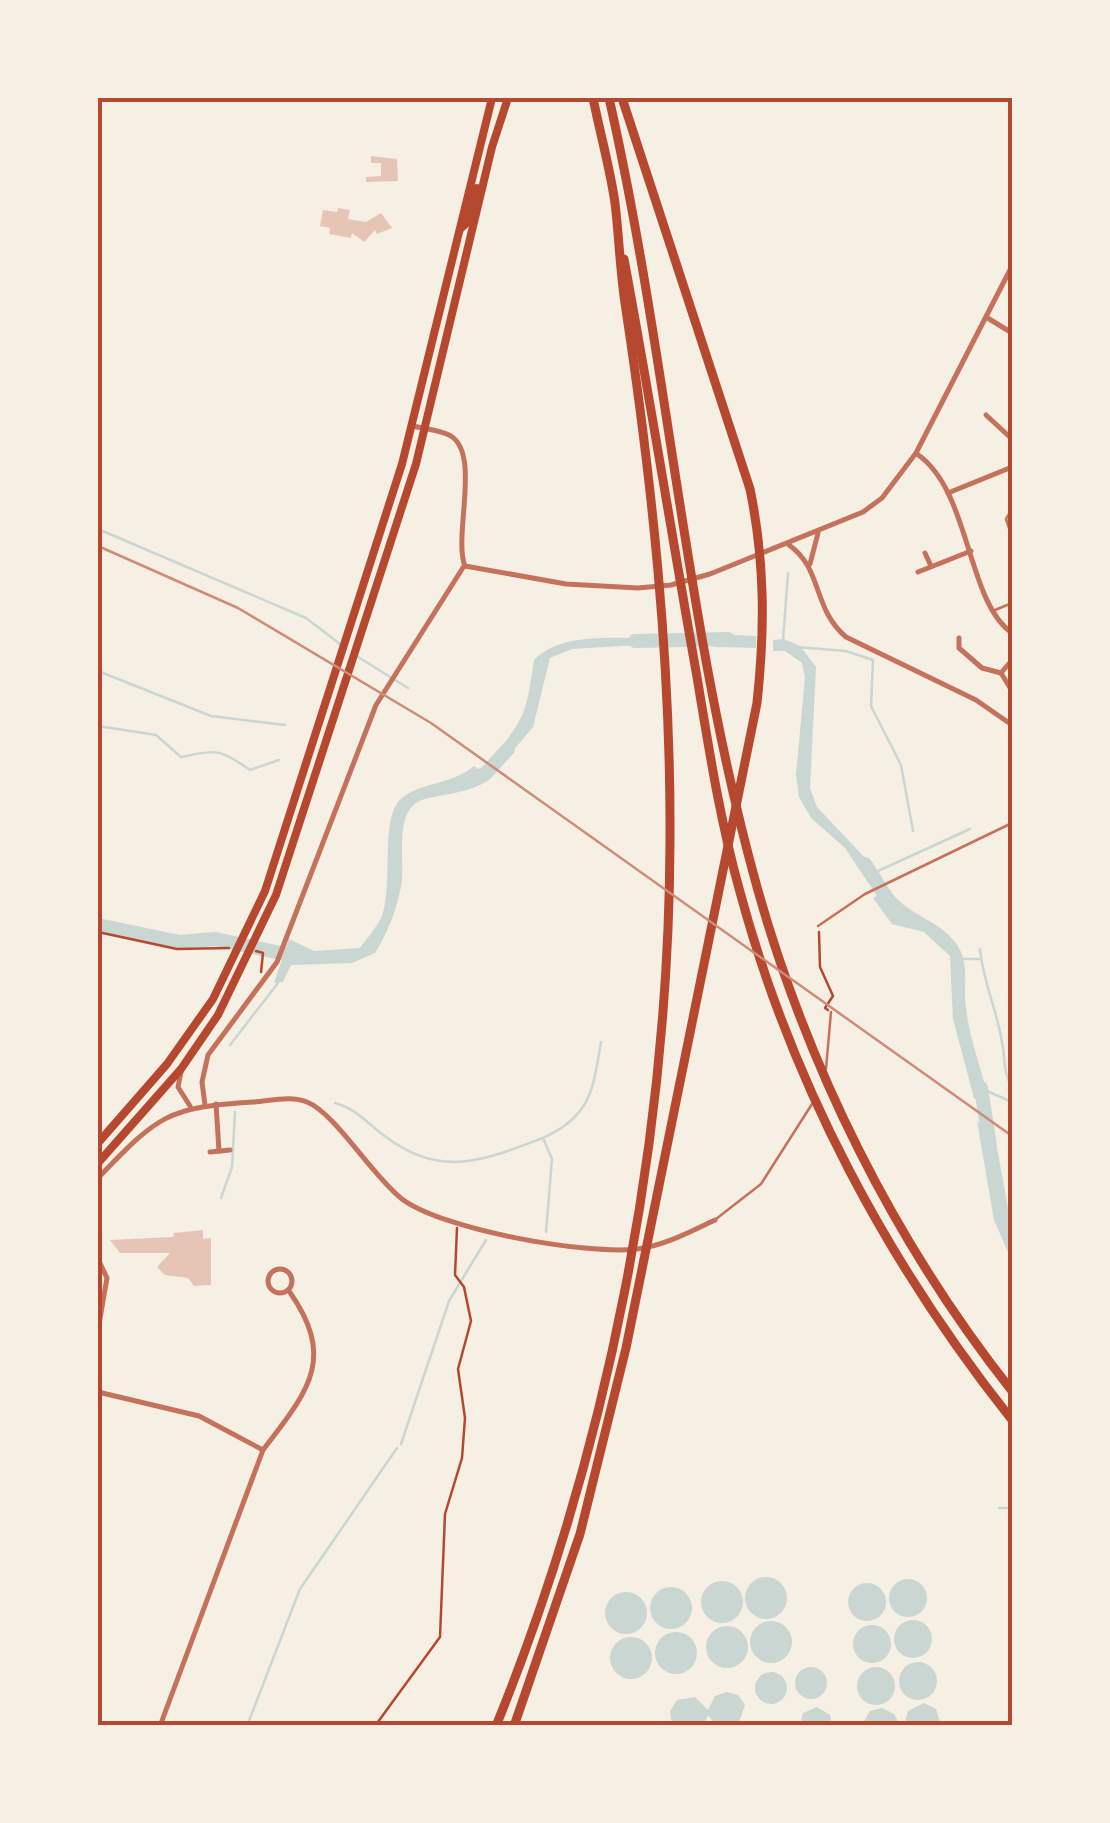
<svg xmlns="http://www.w3.org/2000/svg" width="1110" height="1823" viewBox="0 0 1110 1823" font-family="Jost,sans-serif">
  <style>
    .water { fill: #c9d6d2 }
    .lines { fill: none; stroke-linecap: round; stroke-linejoin: round }
    .stream { stroke: #c9d6d2; stroke-width: 2.5 }
    .river { stroke: #c9d6d2; stroke-width: 14 }
    .building { fill: #e6c5b7 }
    .path { stroke: #b5482f; stroke-width: 2.5 }
    .service { stroke: #c5725c; stroke-width: 2.5 }
    .minor { stroke: #c5725c; stroke-width: 5 }
    .trunk { stroke: #b5482f; stroke-width: 8 }
    .motorway { stroke: #b5482f; stroke-width: 9 }
    .rail { stroke: #cf8b77; stroke-width: 2.5 }
    .neatline { fill: none; stroke: #b5482f; stroke-width: 4 }
  </style>
  <rect width="100%" height="100%" fill="#f6efe4"/>
  <g class="water">
    <path d="M713,634l43,2v12l-41,-1z"/>
    <path d="M653,638l1,6 -82,5 -22,9 -17,69 -32,38 -9,-8c34,-37 35,-49 42,-97 28,-29 82,-21 119,-22z"/>
    <path d="M784,639l16,7 16,21 -6,121 7,19 64,68 -12,9 -24,-36 -34,-30 -12,-21 -3,-22 9,-98 -3,-14 -17,-12h-12v-11z"/>
    <path d="M474,766l16,13c-25,18 -58,14 -74,24 -22,15 -10,61 -15,84 -5,24 -13,45 -26,66l-23,10 -61,2 -8,17 -9,1 15,-44 25,12 46,-3c7,-10 17,-21 22,-32 11,-32 -1,-92 16,-114 15,-19 55,-17 76,-36z"/>
    <path d="M889,889c18,28 53,30 70,59 8,15 6,30 6,46 1,40 18,76 26,115l-17,-11 -21,-79 -3,-63 -26,-24 -32,-8 -19,-26z"/>
    <path d="M977,1121l18,16 17,93v31l-18,-41z"/>
    <circle cx="766" cy="1598" r="21"/>
    <circle cx="908" cy="1598" r="19"/>
    <circle cx="722" cy="1602" r="21"/>
    <circle cx="867" cy="1602" r="19"/>
    <circle cx="671" cy="1608" r="21"/>
    <circle cx="626" cy="1613" r="21"/>
    <circle cx="913" cy="1639" r="19"/>
    <circle cx="771" cy="1642" r="21"/>
    <circle cx="872" cy="1644" r="19"/>
    <circle cx="727" cy="1647" r="21"/>
    <circle cx="676" cy="1653" r="21"/>
    <circle cx="631" cy="1658" r="21"/>
    <circle cx="918" cy="1681" r="19"/>
    <circle cx="811" cy="1683" r="16"/>
    <circle cx="876" cy="1686" r="19"/>
    <circle cx="771" cy="1688" r="16"/>
    <path d="M727,1692l11,3 7,10 -7,20h-22l-8,-10 -4,10 -32,-1 -2,-13 7,-11 18,-3 13,13 7,-14z"/>
    <path d="M924,1703l12,6 5,16h-37l4,-14z"/>
    <path d="M817,1707l13,8 2,10h-32l3,-12z"/>
    <path d="M882,1708l12,6 6,11h-38l8,-14z"/>
  </g>
  <g class="lines">
    <g class="stream">
      <path d="M98,529l208,89 34,26"/>
      <path d="M783,640l5,-67"/>
      <path d="M797,647l49,4 27,9 -2,46 30,59 12,66"/>
      <path d="M358,657l50,31"/>
      <path d="M98,671l113,45 74,9"/>
      <path d="M98,726l58,9 25,22c36,-7 38,-9 69,13l29,-10"/>
      <path d="M878,871l92,-42"/>
      <path d="M980,949c3,33 17,61 22,93 4,17 0,29 10,45"/>
      <path d="M962,959h17"/>
      <path d="M230,1045l48,-62"/>
      <path d="M987,1091l25,11"/>
      <path d="M335,1103c22,6 33,21 51,34 56,42 98,23 157,1l9,21 -6,73"/>
      <path d="M545,1137c47,-22 48,-49 56,-95"/>
      <path d="M221,1198l11,-31 3,-55"/>
      <path d="M401,1444l48,-143 37,-61"/>
      <path d="M999,1508h13"/>
      <path d="M247,1726l53,-137 97,-141"/>
    </g>
    <g class="river">
      <path d="M635,641l93,-2"/>
      <path d="M467,782l19,-9 22,-24"/>
      <path d="M865,864l26,41"/>
      <path d="M98,925l82,17 35,-3 80,17"/>
      <path d="M981,1088l9,58"/>
    </g>
  </g>
  <g class="building">
    <path d="M371,156l26,3 1,22 -32,1v-5l15,-1v-13h-10z"/>
    <path d="M338,208l12,2 -2,9 18,3 15,-9 11,15 -15,6 -2,-4 -11,12 -12,-9 -1,5 -22,-4 1,-6 -10,-2 3,-16 14,2z"/>
    <path d="M203,1230v9l8,-1v47l-17,1 -6,-8 -23,-3 -8,-8 13,-14h-50l-10,-13 63,-3 1,-4z"/>
  </g>
  <g class="lines">
    <g class="path">
      <path d="M98,932l79,17 52,-1"/>
      <path d="M819,932l1,35 13,29 -8,12 3,2"/>
      <path d="M256,951l7,2 -2,19"/>
      <path d="M375,1726l65,-89 5,-123 17,-56 3,-40 -7,-49 13,-48 -7,-34 -9,-12 2,-47"/>
    </g>
    <g class="service">
      <path d="M1012,509l-6,10 6,18"/>
      <path d="M995,610l17,-7"/>
      <path d="M818,926l47,-32 147,-71"/>
      <path d="M826,1069l5,-57"/>
      <path d="M716,1219l45,-35 51,-80"/>
    </g>
    <g class="minor">
      <path d="M986,317l26,16"/>
      <path d="M986,415l26,24"/>
      <path d="M413,426c11,3 28,4 38,10 30,19 2,101 14,130l101,18 72,4 33,-3 39,-11 153,-62 19,-14 34,-45 96,-187"/>
      <path d="M917,454c54,37 49,147 95,179"/>
      <path d="M948,493l64,-26"/>
      <path d="M789,545c34,24 23,63 57,92l130,63 36,25"/>
      <path d="M925,553l6,13"/>
      <path d="M810,564l8,-31"/>
      <path d="M918,572l53,-21"/>
      <path d="M959,638v10l23,20 19,5"/>
      <path d="M1012,660l-11,13 11,18"/>
      <path d="M181,1072l-3,15 12,19"/>
      <path d="M216,1104l3,47"/>
      <path d="M205,1105l-3,-23 6,-27 69,-93 99,-257 88,-139"/>
      <path d="M210,1152l20,-2"/>
      <path d="M98,1178c60,-62 68,-71 156,-76 16,-1 37,-7 53,0 28,11 66,75 95,97 41,31 184,56 235,50 29,-4 52,-17 78,-29"/>
      <path d="M98,1259l9,19 -9,52"/>
      <circle cx="280" cy="1281" r="12"/>
      <path d="M98,1392l101,24 64,34 -103,276"/>
      <path d="M263,1450c45,-59 74,-91 26,-159"/>
    </g>
    <g class="trunk">
      <path d="M460,229l8,-7 9,-34"/>
      <path d="M98,1143l69,-79 46,-65 52,-108 137,-427 90,-366"/>
      <path d="M98,1163l83,-94 37,-54 58,-120 140,-431 76,-317 16,-49"/>
    </g>
    <g class="motorway">
      <path d="M609,98c59,260 76,531 148,789 51,182 138,356 255,504"/>
      <path d="M624,259c26,139 48,278 73,418 12,72 23,144 43,215 52,193 148,372 272,528"/>
      <path d="M496,1726c112,-275 173,-589 174,-885 1,-181 -18,-360 -45,-538 -5,-33 -6,-67 -10,-100 -5,-35 -15,-70 -22,-105"/>
      <path d="M514,1726l66,-192 46,-186 131,-645c8,-74 8,-141 -7,-214l-128,-391"/>
    </g>
    <path class="rail" d="M98,546l140,62 193,115 581,413"/>
  </g>
  <rect width="1110" height="1823" fill="none" stroke="#f6efe4" stroke-width="200"/>
  <rect x="100" y="100" width="910" height="1623" class="neatline"/>
</svg>
